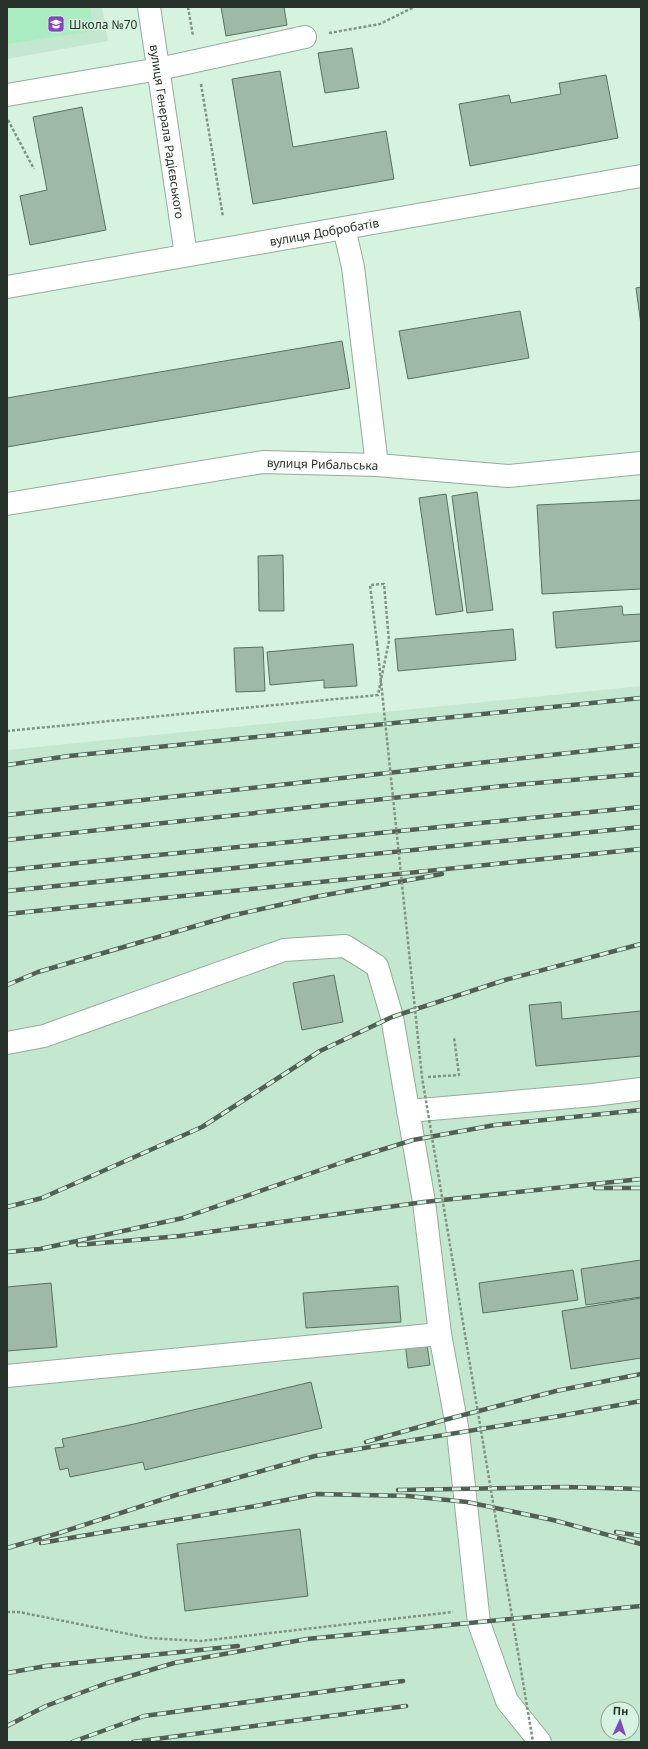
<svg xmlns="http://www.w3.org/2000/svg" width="648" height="1749" viewBox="0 0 648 1749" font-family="'Noto Sans',sans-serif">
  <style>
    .built { fill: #c4e8cf; fill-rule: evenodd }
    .green { fill: #aaedc0 }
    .building { fill: #9ebaa7; stroke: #587160 }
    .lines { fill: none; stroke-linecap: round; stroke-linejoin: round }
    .minor-casing { stroke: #92ad9a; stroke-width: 24 }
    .path { stroke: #7f9485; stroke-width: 2.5; stroke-dasharray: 3 2; stroke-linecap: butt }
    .minor { stroke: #fff; stroke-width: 22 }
    .rail-casing { stroke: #506055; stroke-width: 4.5 }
    .rail { stroke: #d6f3df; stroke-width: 3; stroke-dasharray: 9; stroke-linecap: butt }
    .path-bridge { stroke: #7f9485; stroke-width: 2.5; stroke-dasharray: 3 2; stroke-linecap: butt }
    .labels { text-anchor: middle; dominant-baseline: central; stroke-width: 3; stroke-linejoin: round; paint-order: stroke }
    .poi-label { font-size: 12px; fill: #263129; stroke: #d6f3df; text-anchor: start }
    .street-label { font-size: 12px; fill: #263129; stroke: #d6f3df }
  </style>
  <rect width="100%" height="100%" fill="#d6f3df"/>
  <g class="built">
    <path d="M7,7h95l6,34 -101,18z"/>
    <path d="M641,686v1056h-634v-992zM608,1709h24v24h-24z"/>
  </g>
  <path class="green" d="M7,7h83l4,24 -87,13z"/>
  <g class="building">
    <path d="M221,7h63l3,18 -61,11z"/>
    <path d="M352,48l7,40 -34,5 -7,-40z"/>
    <path d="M280,71l13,76 93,-16 8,48 -141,25 -21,-125z"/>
    <path d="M606,75l12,63 -148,28 -11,-62 50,-9 2,8 50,-9 -2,-11z"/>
    <path d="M82,107l24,123 -76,15 -10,-49 27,-6 -14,-73z"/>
    <path d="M641,287v38l-5,-37z"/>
    <path d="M520,311l9,47 -121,21 -9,-48z"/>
    <path d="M342,341l8,47 -343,59v-49z"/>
    <path d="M477,492l16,118 -26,3 -15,-117z"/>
    <path d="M446,494l17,117 -27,4 -17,-117z"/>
    <path d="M641,500v89l-99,5 -5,-89z"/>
    <path d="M283,555l1,56h-25l-1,-55z"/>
    <path d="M622,606l1,9 18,-1v27l-85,7 -3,-36z"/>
    <path d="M513,629l3,31 -118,11 -3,-32z"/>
    <path d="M353,644l4,42 -33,2v-8l-54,5 -3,-33z"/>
    <path d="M263,647l2,44 -29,1 -2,-44z"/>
    <path d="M334,975l9,47 -41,8 -9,-47z"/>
    <path d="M561,1002l1,17 79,-8v45l-105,10 -7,-61z"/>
    <path d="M641,1260v37l-55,8 -5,-36z"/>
    <path d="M573,1270l5,30 -95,13 -4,-30z"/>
    <path d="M51,1283l6,64 -50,4v-64z"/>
    <path d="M398,1286l3,36 -95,6 -3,-35z"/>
    <path d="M641,1298v60l-70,11 -9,-58z"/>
    <path d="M426,1338l4,27 -22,3 -3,-26z"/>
    <path d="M311,1382l11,46 -177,42 -2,-8 -73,15 -2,-9 -8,2 -5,-22 9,-1 -2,-8 72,-15z"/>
    <path d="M300,1529l8,67 -123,15 -8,-67z"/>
  </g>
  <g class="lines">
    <g class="minor-casing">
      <g id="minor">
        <path id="s1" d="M149,7l37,248"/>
        <path d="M7,95l152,-26 146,-32"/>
        <path d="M344,228l9,39 24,198"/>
        <path id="s2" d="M7,287l634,-111"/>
        <path id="s3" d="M7,504l256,-42 114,3 131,11 133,-13"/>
        <path d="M7,1043l37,-7 240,-86 61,-4 32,20 15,51 32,185 16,132 18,98 21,191 28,78 33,41"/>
        <path d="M408,1111l185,-16 48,-6"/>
        <path d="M7,1376l433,-42"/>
      </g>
    </g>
    <g class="path">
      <path d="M188,7l5,29"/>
      <path d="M329,33l51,-9 34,-17"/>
      <path d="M201,84l22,133"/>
      <path d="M8,120l26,49"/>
      <path d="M7,731l371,-36 11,-54 -5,-57 -14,1 7,58"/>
      <path d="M428,1077l31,-2 -5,-38"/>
      <path d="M7,1612h12l129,26 53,3 252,-29"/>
    </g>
    <use href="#minor" class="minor"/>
    <g class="rail-casing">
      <g id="rail">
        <path d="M7,765l62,-9 572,-58"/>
        <path d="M7,815l634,-70"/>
        <path d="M7,840l496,-54 138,-12"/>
        <path d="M7,870l634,-63"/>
        <path d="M7,891l634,-64"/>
        <path d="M7,914l634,-65"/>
        <path d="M7,985l31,-13 192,-56 90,-20 122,-22"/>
        <path d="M595,1188h46"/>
        <path d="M7,1207l35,-9 160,-71 118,-76 72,-34 113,-37 136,-36"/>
        <path d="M78,1245l102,-9 244,-34 217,-23"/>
        <path d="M7,1252l33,-3 143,-31 169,-59 61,-19 82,-15 146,-15"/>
        <path d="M366,1442l78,-22 112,-29 85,-17"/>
        <path d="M398,1490l168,-3 75,2"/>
        <path d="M616,1532l25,4"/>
        <path d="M41,1543l215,-37 60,-12 92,2 59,6 86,18 88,24"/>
        <path d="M7,1548l49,-14 120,-39 139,-39 245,-40 81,-15"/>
        <path d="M7,1673l39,-7 192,-20"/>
        <path d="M7,1726l39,-20 61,-23 67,-20 133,-24 334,-33"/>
        <path d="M72,1742l72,-26 259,-35"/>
        <path d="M133,1742l273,-36"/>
      </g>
    </g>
    <use href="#rail" class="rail"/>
    <path class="path-bridge" d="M377,643l45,434 111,665"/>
  </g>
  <defs>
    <g id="school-square" transform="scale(0.9)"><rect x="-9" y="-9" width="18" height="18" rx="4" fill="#8447bd" stroke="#d6f3df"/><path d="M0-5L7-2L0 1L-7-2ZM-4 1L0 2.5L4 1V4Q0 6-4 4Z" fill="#fff"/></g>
  </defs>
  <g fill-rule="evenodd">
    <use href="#school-square" x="56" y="24"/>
  </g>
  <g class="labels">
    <g class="poi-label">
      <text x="69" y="24">Школа №70</text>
    </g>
    <g class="street-label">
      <text stroke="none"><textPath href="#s1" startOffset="126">вулиця Генерала Радієвського</textPath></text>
      <text stroke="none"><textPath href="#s2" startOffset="322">вулиця Добробатів</textPath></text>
      <text stroke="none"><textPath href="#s3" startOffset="319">вулиця Рибальська</textPath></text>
    </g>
  </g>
  <rect width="648" height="1749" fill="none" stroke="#263129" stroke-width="16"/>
  <g transform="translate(620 1721) rotate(3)"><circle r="19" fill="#d6f3df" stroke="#90a596"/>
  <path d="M0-3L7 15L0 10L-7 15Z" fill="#8447bd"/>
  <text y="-6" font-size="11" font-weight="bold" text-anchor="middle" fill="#263129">Пн</text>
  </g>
</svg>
